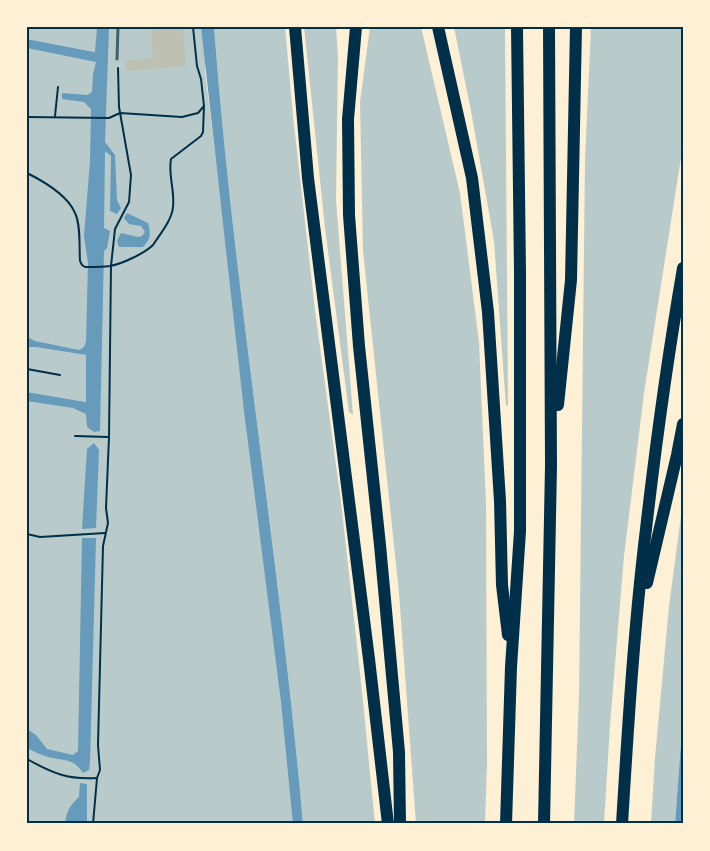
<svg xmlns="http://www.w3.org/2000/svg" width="710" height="851" viewBox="0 0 710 851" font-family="'Zilla Slab',serif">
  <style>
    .green { fill: #b9caca }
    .water { fill: #669bbc }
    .building { fill: #bec0b2 }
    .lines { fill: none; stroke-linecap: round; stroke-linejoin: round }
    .path { stroke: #003049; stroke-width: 2 }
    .service { stroke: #3f606c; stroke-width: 3 }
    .motorway { stroke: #003049; stroke-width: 12 }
    .neatline { fill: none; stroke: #003049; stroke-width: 2 }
  </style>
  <rect width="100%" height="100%" fill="#fdf0d5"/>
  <g class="green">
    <path d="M27,27h70l-1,25 -69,-13z"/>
    <path d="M103,27h106l-4,44 92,753h-270v-429l65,11 1,-51 -66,-13v-298l80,15z"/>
    <path d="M214,27h71l8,89 22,194 26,192 21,189 13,133h-72c-23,-266 -69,-530 -89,-797z"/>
    <path d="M304,27h32l2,30 -2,143 17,215 -4,-3 -24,-184z"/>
    <path d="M370,27h51l39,166 19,149 7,161 1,261 -2,60h-69l-17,-231 -36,-342 -3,-149z"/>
    <path d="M454,27h51l3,378 -2,1 -12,-165 -23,-130z"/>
    <path d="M591,27h92v118l-39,248 -20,163 -14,169 -6,99h-30l5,-126 6,-538z"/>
    <path d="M27,347h8l51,8 1,47 -60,-10z"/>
    <path d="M683,501v214l-8,109h-24l4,-66 14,-152z"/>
  </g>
  <g class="water">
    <path d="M97,27h12l-4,115 10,13 2,45 4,8 -4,6 -7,-3 1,-55 -6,-5 -1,77 6,3 -3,17 -3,3 -4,180 -6,1 -7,-5 -1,-13 -13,-6 -46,-7v-9l59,10v-47l-51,-8h-8v-10l8,4 44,9 5,-3 2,-6 2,-78 -4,-27 6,-75 1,-52 -7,-7 -22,-3v-6l25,2 5,-3 1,-18 3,-12 -69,-14v-9l68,13z"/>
    <path d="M201,27h13c20,267 66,531 89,797h-10l-12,-122 -37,-291z"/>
    <path d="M127,213l21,10c3,11 3,16 -5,24h-24l-2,-6 4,-8 17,4 4,-1 3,-4 -4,-6 -12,-2 -5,-6z"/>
    <path d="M94,443l5,7 -3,78 -14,1 5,-80z"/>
    <path d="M82,538h14l-6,225 -1,7 -6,3c-11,-17 -21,-11 -38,-17 -6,-2 -12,-5 -18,-8v-19l9,6 11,14 26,6 5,-4z"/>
    <path d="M683,715v81l-2,28h-6z"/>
    <path d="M80,783l7,1v40h-22c1,-12 5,-19 14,-27z"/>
  </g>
  <path class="building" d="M151,27h32l3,39 -60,5v-10l27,-3z"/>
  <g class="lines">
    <g class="path">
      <path d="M55,116l3,-29"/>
      <path d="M27,117l82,1 11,-5 62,4 16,-4 6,-7 -3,-27 -4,-13 -4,-39"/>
      <path d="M27,173c16,8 41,23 48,40 6,12 4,34 5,48l2,4 3,2c8,0 17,0 25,-1 12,-2 35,-13 43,-21 7,-11 19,-25 20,-38 2,-16 -5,-32 -2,-48l30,-23 2,-4 1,-26"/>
      <path d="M27,369l33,6"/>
      <path d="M75,436l33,1"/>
      <path d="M27,534l13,3 65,-4"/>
      <path d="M27,759c25,14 41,21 70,19"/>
      <path d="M93,824l4,-46 3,-8 -2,-25 5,-199 5,-23 -2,-15 3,-71 2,-171 4,-37 14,-27 2,-27 -12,-68 -1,-39"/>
    </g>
    <path class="service" d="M117,59l1,-32"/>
    <g class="motorway">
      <path d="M295,27l13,151 61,481 19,165"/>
      <path d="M356,27l-8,92 1,96 10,131 21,199 19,207 1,72"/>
      <path d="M438,27l34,151 16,134 12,189 2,84 6,50"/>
      <path d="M558,405l13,-125 5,-253"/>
      <path d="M647,583l30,-128 6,-31"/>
      <path d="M506,824l5,-157 9,-136v-259l-3,-245"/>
      <path d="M544,824l7,-358 -2,-439"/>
      <path d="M622,824c6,-98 12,-197 24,-295 10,-87 22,-174 37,-261"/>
    </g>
  </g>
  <rect width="710" height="851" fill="none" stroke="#fdf0d5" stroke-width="57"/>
  <rect x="28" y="28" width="654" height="794" class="neatline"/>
</svg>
